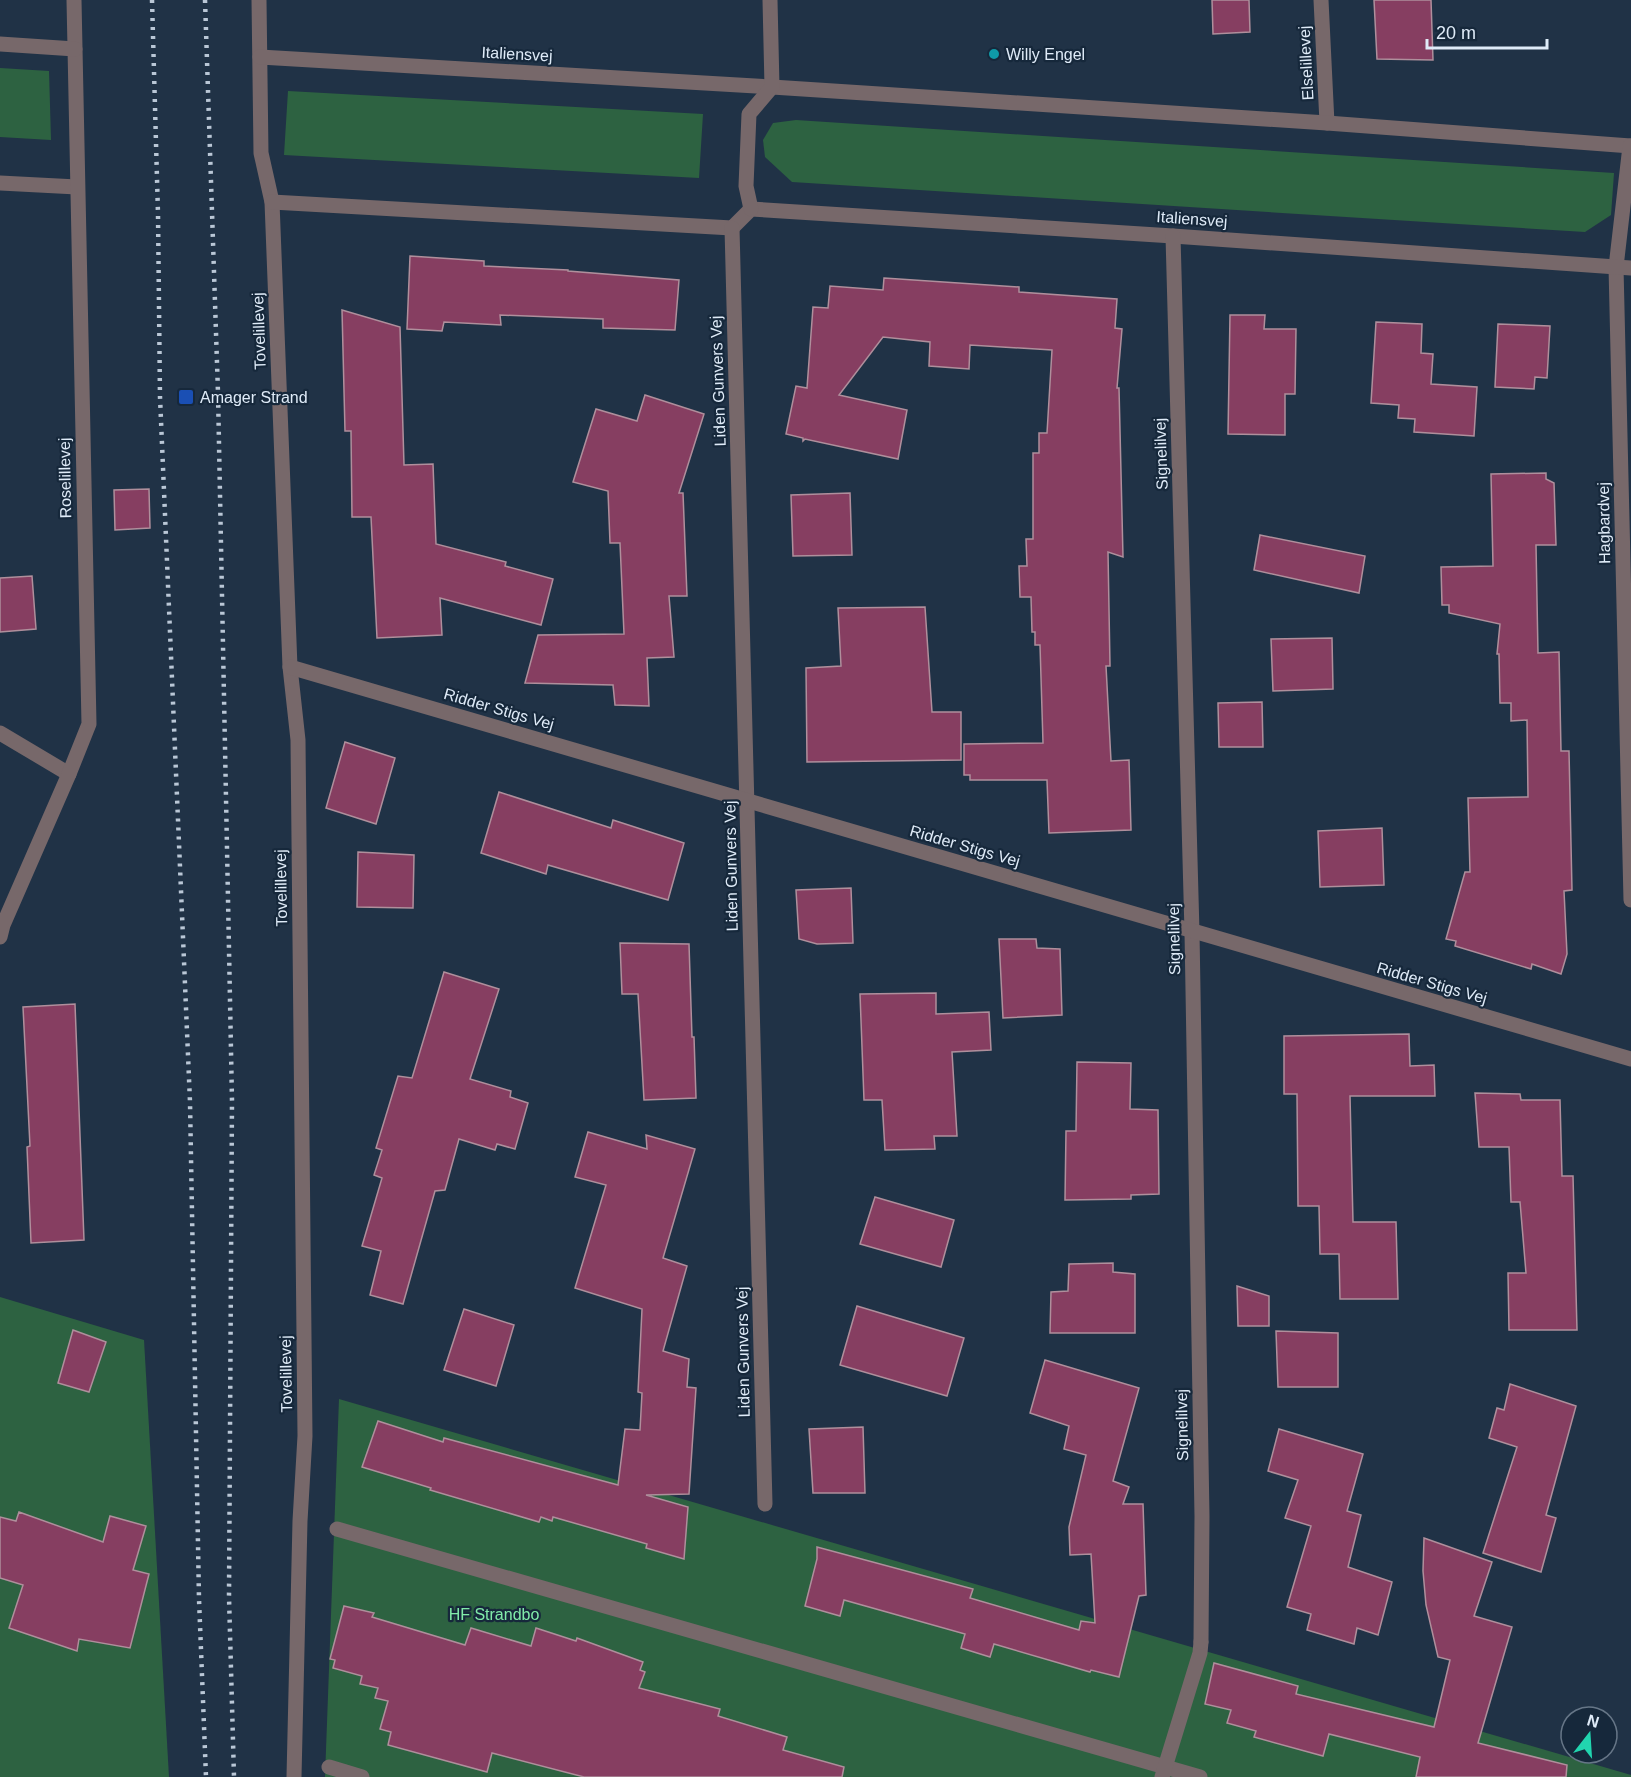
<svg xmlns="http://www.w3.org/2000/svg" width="1631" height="1777" viewBox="0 0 1631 1777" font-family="Helvetica,sans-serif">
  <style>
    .green { fill: #2d6241 }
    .building { fill: #863e61; stroke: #af8f9c; stroke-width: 1.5 }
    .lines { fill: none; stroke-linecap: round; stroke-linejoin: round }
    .service { stroke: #77686a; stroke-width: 15 }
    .minor { stroke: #77686a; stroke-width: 15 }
    .tertiary { stroke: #77686a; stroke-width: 15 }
    .rail { stroke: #bac7d6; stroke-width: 4.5; stroke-dasharray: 3 6; stroke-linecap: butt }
    .culture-dot { fill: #0f9aa8; stroke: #16283b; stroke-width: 2 }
    .transit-dot { fill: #1a4fb4; stroke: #16283b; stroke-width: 2 }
    .labels { text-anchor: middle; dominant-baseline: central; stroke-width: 4.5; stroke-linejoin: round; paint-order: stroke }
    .street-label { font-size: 16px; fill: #dfebf8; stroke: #16283b }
    .poi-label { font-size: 16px; fill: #dfebf8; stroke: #16283b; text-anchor: start }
    .park-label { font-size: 16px; fill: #81eba9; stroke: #16283b }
  </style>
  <rect width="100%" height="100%" fill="#203246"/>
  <g class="green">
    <path d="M0,68l49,3 2,69 -51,-3z"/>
    <path d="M288,91l415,23 -4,64 -415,-23z"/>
    <path d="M796,120l818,53 -3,42 -26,17 -793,-50 -27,-25 -2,-17 10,-17z"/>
    <path d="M0,1297l144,43 25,437h-169z"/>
    <path d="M339,1399l1292,376v2h-1306z"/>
  </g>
  <g class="building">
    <path d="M1212,0h37l1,32 -37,2z"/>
    <path d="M1374,0h57l2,60 -56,-1z"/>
    <path d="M410,256l74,5v5l84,4v1l111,9 -4,50 -72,-2v-9l-103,-4 1,10 -57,-3 -2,9 -35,-2z"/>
    <path d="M884,278l135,9v5l98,7 -2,29 7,1 -5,59h2l4,169 -15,-5 2,114h-4l5,95 18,-1 2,70 -82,3 -2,-53h-77v-5h-6v-31l79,-1 -3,-98h-5v-13h-3l-1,-35h-11l-1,-31h8l-1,-27h7v-86h6v-20h8l5,-83 -82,-5 -1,24 -40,-3 1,-24 -47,-5 -44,58 68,15 -9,49 -93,-20 -2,2v-3l-17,-4 10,-48 11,2 6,-81 15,1 2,-22 53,4z"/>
    <path d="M342,310l58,17 4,138 29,-1 3,80 70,18 -1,4 48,13 -12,46 -101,-27 2,37 -65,3 -6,-121h-19l-1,-86h-6z"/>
    <path d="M1230,315h35l-1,14h32l-1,65h-10v41l-57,-1z"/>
    <path d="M1376,322l46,2 -1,29 12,1 -2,30 46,3 -3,49 -60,-4 1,-13 -17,-1 1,-13 -28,-2z"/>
    <path d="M1498,324l52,2 -3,52 -12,-1 -1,12 -39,-2z"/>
    <path d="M645,395l59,19 -25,79h4l4,103h-18l5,61 -27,1 2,48 -34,-1 -2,-20 -88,-2 13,-48 86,-1 -4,-91h-10l-2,-52 -35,-9 23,-73 41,12z"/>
    <path d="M1546,473v6l8,4 2,62h-20l2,108 21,-1 2,99h8l3,139 -8,1 3,63 -6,20 -29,-10 -1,5 -76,-23 1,-5 -10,-2 19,-67h5l-2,-74 60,-1 -1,-77 -16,1v-18h-11l-1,-49h-2l3,-30 -51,-11v-8h-7l-1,-38 52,-1 -2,-92z"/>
    <path d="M149,489l1,39 -35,2 -1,-40z"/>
    <path d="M850,493l2,62 -59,1 -2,-61z"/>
    <path d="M1260,535l105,21 -6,37 -105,-23z"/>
    <path d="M32,576l4,53 -36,3v-54z"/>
    <path d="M925,607l7,105h29v48l-154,2 -1,-94 35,-2 -3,-58z"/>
    <path d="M1332,638l1,51 -60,2 -2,-52z"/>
    <path d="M1262,702l1,45h-44l-1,-44z"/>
    <path d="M345,742l50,16 -19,66 -50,-16z"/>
    <path d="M499,792l112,36 2,-8 71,23 -16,57 -120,-35 -2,9 -65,-21z"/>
    <path d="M1382,828l2,57 -64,2 -2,-56z"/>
    <path d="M358,852l56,3 -1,53 -56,-1z"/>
    <path d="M851,888l2,55 -36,1 -18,-5 -3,-49z"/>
    <path d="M999,939h37l1,9 23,1 2,66 -59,3z"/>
    <path d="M620,943l69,1 3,93h2l2,61 -52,2 -6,-106h-16z"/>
    <path d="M444,972l55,17 -29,90 41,12 -1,6 18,6 -13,46 -18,-5 -2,6 -36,-11 -14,51 -10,1 -32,113 -33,-9 11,-44 -19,-5 20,-68 -8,-3 8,-25 -6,-2 22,-72 14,2z"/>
    <path d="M936,993v21l53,-2 2,38 -39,2 5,84h-23l1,13 -50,1 -3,-50h-18l-4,-106z"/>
    <path d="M75,1004l9,236 -53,3 -4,-96 3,-1 -7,-139z"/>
    <path d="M1409,1034l1,32 24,-1 1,31h-85l3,126h43l2,77h-58l-1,-45h-19l-1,-48h-21l-1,-112h-13v-58z"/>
    <path d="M1077,1062l54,1 -1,46 28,1 1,84 -28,1v4l-66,1 1,-69h10z"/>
    <path d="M1475,1093l45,1 1,6h39l2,76h11l4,154h-68l-1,-57h18l-6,-71h-9l-2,-55h-30z"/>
    <path d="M588,1132l59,17 -1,-14 49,14 -32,109 24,8 -24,85 26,8 -2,28 9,1 -7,106 -43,1 42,12 -4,52 -38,-11 1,-4 -94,-27 -1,4 -11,-4 -2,5 -109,-32 1,-2 -69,-21 16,-46 65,21 1,-4 174,47 7,-56 15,1 2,-37 -4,-1 4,-83 -67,-21 31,-103 -31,-8z"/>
    <path d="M875,1197l79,23 -13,47 -81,-23z"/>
    <path d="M1113,1263v9l22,2v59h-85l1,-41 17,-1 1,-27z"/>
    <path d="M1237,1286l32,10v30h-31z"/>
    <path d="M857,1306l107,32 -17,58 -107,-31z"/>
    <path d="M464,1309l50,16 -18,61 -52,-16z"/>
    <path d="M73,1330l33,12 -17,50 -31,-9z"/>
    <path d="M1276,1331l62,2v54h-60z"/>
    <path d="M1045,1360l94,28 -26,93 16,6 -6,17h20l3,91 -7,1 -20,81 -28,-7 -1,2 -96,-28 -4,13 -29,-9 4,-14 -121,-34 -4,16 -35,-10 12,-47v-12l156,42 -3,9 109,32 2,-9 14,2 -4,-69 -21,1 -1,-28 17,-72 -22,-6 5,-23 -39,-13z"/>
    <path d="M1510,1384l66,22 -30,109 10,3 -15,54 -58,-19 34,-106 -28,-9 8,-30 7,2z"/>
    <path d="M863,1427l2,66h-52l-4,-64z"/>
    <path d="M1279,1429l84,25 -16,57 14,4 -13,52 44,15 -14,53 -21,-7 -3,16 -47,-14 4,-16 -24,-7 24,-81 -26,-8 13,-38 -30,-9z"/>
    <path d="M19,1512l84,30 7,-26 36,10 -13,44 16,4 -19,74 -51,-9 -2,12 -68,-23 14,-43 -23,-7v-61l16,4z"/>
    <path d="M1424,1538l68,24 -18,54 38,11 -34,116 89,22 -1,12h-150l4,-20 -91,-23 -6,22 -69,-19 2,-6 -29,-8 4,-13 -26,-6 9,-41 84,23 -2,8 138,33 16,-67 -12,-3 -12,-52 -3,-34z"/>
    <path d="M344,1606l30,7 -2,4 93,28 6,-17 60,18 5,-18 40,13 1,-3 66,24 -3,8 5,2 -6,16 81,21 -2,7 69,21 -4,13 61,17 -2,10h-258l-92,-24 -5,19 -99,-27 3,-13 -11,-3 8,-28 -13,-3 3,-10 -18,-4 2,-8 -29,-8 2,-8 -5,-1z"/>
  </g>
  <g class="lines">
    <g class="service">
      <path d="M337,1529l863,248"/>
      <path d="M329,1767l33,10"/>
      <path d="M1162,1777l38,-124 1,-11"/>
    </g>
    <g class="minor">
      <path d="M259,0l2,153 11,49 18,465 8,73 7,696 -5,85 -6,256"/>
      <path d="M1321,0l6,123"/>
      <path d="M260,57l512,30 555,36 304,23"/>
      <path d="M1630,146l-14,121 15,633"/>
      <path d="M0,183l77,4"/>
      <path d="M272,202l460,26 19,-19 422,27 458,32"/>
      <path d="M751,209l-5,-23 3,-72 23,-27 -2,-87"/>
      <path d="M732,228l33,1276"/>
      <path d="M1173,236l19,696 10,584 -1,126"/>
      <path d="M290,667l1341,392"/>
      <path d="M0,733l69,41"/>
      <path d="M0,937l3,-12 66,-151 20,-50 -15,-724"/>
    </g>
    <path class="tertiary" d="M0,44l75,5"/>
    <g class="rail">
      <path d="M152,0l6,214 2,183 30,705 9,497 7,178"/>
      <path d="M205,0l13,393 14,708 -3,496 5,180"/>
    </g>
  </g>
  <circle class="culture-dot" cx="994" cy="54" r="6"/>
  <rect class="transit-dot" x="178" y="389" width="16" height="16" rx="3"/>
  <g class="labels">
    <g class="street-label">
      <text transform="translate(517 54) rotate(3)">Italiensvej</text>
      <text transform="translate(1306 63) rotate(-93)">Elselillevej</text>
      <text transform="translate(1192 219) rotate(4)">Italiensvej</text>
      <text transform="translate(259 331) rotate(-92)">Tovelillevej</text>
      <text transform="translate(718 381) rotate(-92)">Liden Gunvers Vej</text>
      <text transform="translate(1161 454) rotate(-92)">Signelilvej</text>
      <text transform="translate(65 478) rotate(-91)">Roselillevej</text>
      <text transform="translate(1604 523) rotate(-91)">Hagbardvej</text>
      <text transform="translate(499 709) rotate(16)">Ridder Stigs Vej</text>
      <text transform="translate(965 846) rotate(16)">Ridder Stigs Vej</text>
      <text transform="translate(731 866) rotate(-91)">Liden Gunvers Vej</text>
      <text transform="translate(281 888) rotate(-91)">Tovelillevej</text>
      <text transform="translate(1174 939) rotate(-91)">Signelilvej</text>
      <text transform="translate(1432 983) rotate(16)">Ridder Stigs Vej</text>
      <text transform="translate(743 1352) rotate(-91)">Liden Gunvers Vej</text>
      <text transform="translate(286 1374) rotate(-91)">Tovelillevej</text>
      <text transform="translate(1182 1425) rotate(-91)">Signelilvej</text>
    </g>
    <g class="poi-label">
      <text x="1006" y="54">Willy Engel</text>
      <text x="200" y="397">Amager Strand</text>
    </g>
    <g class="park-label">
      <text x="494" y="1614">HF Strandbo</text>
    </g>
  </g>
  <g transform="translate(1589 1735) rotate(17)"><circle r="28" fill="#16283b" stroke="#667687" stroke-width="1.5"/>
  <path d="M0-4.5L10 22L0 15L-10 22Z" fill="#21d5af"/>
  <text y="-9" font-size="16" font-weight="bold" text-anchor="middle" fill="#dfebf8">N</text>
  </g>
  <path d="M1427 39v9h120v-9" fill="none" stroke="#dfebf8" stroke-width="3"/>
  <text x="1436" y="39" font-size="18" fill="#dfebf8" stroke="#16283b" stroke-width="4.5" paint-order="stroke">20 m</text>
</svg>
